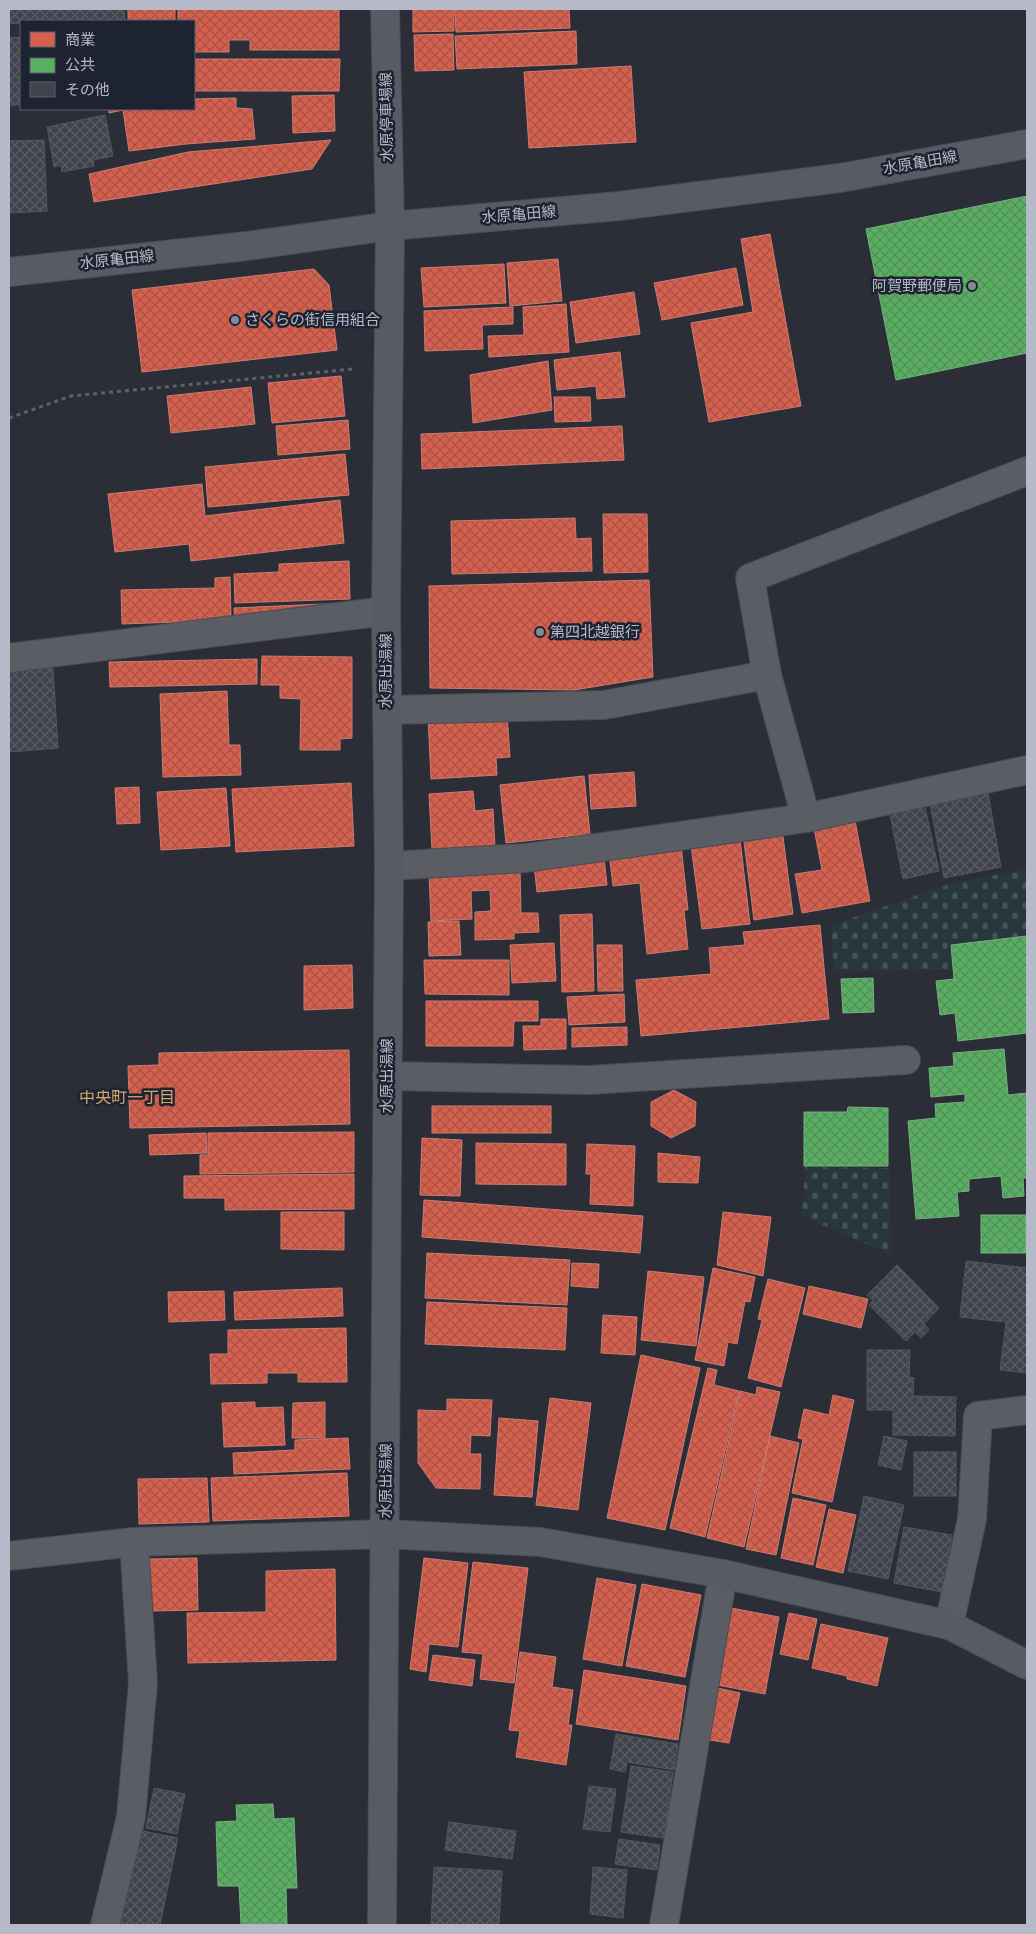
<svg xmlns="http://www.w3.org/2000/svg" width="1036" height="1934" viewBox="0 0 1036 1934" font-family="'Alegreya Sans','Noto Sans JP',sans-serif">
  <style>
    .cemetery { fill: url(#cemetery-stones) }
    .shops { fill: url(#shops-cross-hatch); stroke: #cc7b72 }
    .public { fill: url(#public-cross-hatch); stroke: #75b180 }
    .building { fill: url(#building-cross-hatch); stroke: #53565f }
    .lines { fill: none; stroke-linecap: round; stroke-linejoin: round }
    .street-casing { stroke: #484b51; stroke-width: 30 }
    .secondary-casing { stroke: #484b51; stroke-width: 30 }
    .path { stroke: #5e6169; stroke-width: 3; stroke-dasharray: 4 4; stroke-linecap: butt }
    .street { stroke: #5b5d65; stroke-width: 28 }
    .secondary { stroke: #595b64; stroke-width: 28 }
    .poi-dot { fill: #858895; stroke: #1e2332; stroke-width: 2 }
    .labels { text-anchor: middle; dominant-baseline: central; stroke-width: 5; stroke-linejoin: round; paint-order: stroke }
    .street-label { font-size: 15px; fill: #b5b9c8; stroke: #1e2332 }
    .poi-label { font-size: 15px; fill: #b5b9c8; stroke: #1e2332; text-anchor: start }
    .neighbourhood-label { font-size: 16px; fill: #d0a568; stroke: #1e2332 }
  </style>
  <defs>
    <pattern id="cemetery-stones" width="16" height="16" patternUnits="userSpaceOnUse" patternTransform="scale(1.25)"><rect width="16" height="16" fill="#28373d"/><path d="M2 7V4a2 2 0 0 1 4 0v3zM10 15v-3a2 2 0 0 1 4 0v3z" fill="#455258"/></pattern>
    <pattern id="shops-cross-hatch" width="8" height="8" patternUnits="userSpaceOnUse" patternTransform="scale(1.25)"><rect width="8" height="8" fill="#d6604d"/><path d="M0 0l8 8M0 8l8-8" fill="none" stroke="#a65448"/></pattern>
    <pattern id="public-cross-hatch" width="8" height="8" patternUnits="userSpaceOnUse" patternTransform="scale(1.25)"><rect width="8" height="8" fill="#5aae61"/><path d="M0 0l8 8M0 8l8-8" fill="none" stroke="#519058"/></pattern>
    <pattern id="building-cross-hatch" width="8" height="8" patternUnits="userSpaceOnUse" patternTransform="scale(1.25)"><rect width="8" height="8" fill="#41434c"/><path d="M0 0l8 8M0 8l8-8" fill="none" stroke="#5a5c64"/></pattern>
  </defs>
  <rect width="100%" height="100%" fill="#2b2e37"/>
  <g class="cemetery">
    <path d="M1022,870h5v98l-193,4 -3,-47 121,-42z"/>
    <path d="M805,1167l84,1 3,87 -90,-39z"/>
  </g>
  <g class="shops">
    <rect x="128" y="9" width="47" height="12"/>
    <path d="M178,9h161v41h-89v-10h-21v12h-35v-31h-16z"/>
    <path d="M413,9h41v22l-41,1z"/>
    <path d="M455,9h114l1,19 -114,4z"/>
    <path d="M576,31l1,33 -120,5 -2,-33z"/>
    <path d="M453,34l1,36 -39,1 -1,-36z"/>
    <path d="M194,59h146l-1,32h-145z"/>
    <path d="M631,66l5,76 -107,6 -5,-76z"/>
    <path d="M334,95l1,36 -42,2 -1,-37z"/>
    <path d="M236,98v10l16,1 3,30 -69,5 -57,7 -6,-41 -14,3v-4h85v-10z"/>
    <path d="M331,140l-19,29 -218,33 -5,-28 99,-22z"/>
    <path d="M770,234l31,172 -92,16 -18,-99 62,-11 -12,-73z"/>
    <path d="M558,259l4,42 -52,5 -3,-43z"/>
    <path d="M504,264l2,39 -82,4 -3,-39z"/>
    <path d="M736,268l7,37 -81,15 -8,-37z"/>
    <path d="M314,269l15,16 8,65 -195,22 -10,-82z"/>
    <path d="M634,292l6,42 -64,9 -6,-41z"/>
    <path d="M566,304l3,48 -80,5 -1,-21 36,-1 -1,-28z"/>
    <path d="M513,307v17l-31,1 1,24 -58,2 -1,-40z"/>
    <path d="M620,352l5,45 -28,2 -1,-13 -39,4 -3,-30z"/>
    <path d="M548,361l4,49 -79,13 -3,-48z"/>
    <path d="M341,376l4,40 -73,7 -4,-40z"/>
    <path d="M251,387l4,37 -84,9 -4,-37z"/>
    <path d="M554,397h36l1,24 -36,1z"/>
    <path d="M348,420l2,29 -72,6 -2,-29z"/>
    <path d="M622,426l2,34 -202,9 -1,-35z"/>
    <path d="M345,454l4,41 -141,12 -3,-40z"/>
    <path d="M202,484l3,32 135,-16 4,43 -153,18 -2,-17 -74,8 -7,-58z"/>
    <path d="M603,514h44l1,58 -44,1z"/>
    <path d="M575,518l1,21 15,-1 1,33 -140,3 -1,-53z"/>
    <path d="M349,561l1,38 -115,4 -1,-29 45,-2v-8z"/>
    <path d="M230,577l1,43 -109,4 -1,-34 94,-2v-10z"/>
    <path d="M649,580l4,97 -79,13 -144,-2 -1,-102z"/>
    <path d="M346,603l-111,22 -1,-17z"/>
    <path d="M262,656l90,1v81l-12,1v11h-40l1,-51 -21,-1v-13h-19z"/>
    <path d="M257,659v25l-147,3 -1,-25z"/>
    <path d="M227,691l2,54h11l1,30 -78,2 -3,-83z"/>
    <path d="M507,713l3,44 -14,1 1,17 -66,4 -3,-62z"/>
    <path d="M634,772l2,34 -45,3 -2,-34z"/>
    <path d="M584,776l6,58 -84,9 -6,-58z"/>
    <path d="M351,783l3,63 -118,6 -4,-63z"/>
    <path d="M139,787l1,36 -23,1 -2,-36z"/>
    <path d="M226,788l4,58 -69,4 -4,-58z"/>
    <path d="M473,791l2,20 18,-2 2,38 -63,3 -3,-56z"/>
    <path d="M854,815l16,86 -68,12 -7,-39 27,-4 -9,-47z"/>
    <path d="M782,829l11,85 -39,6 -11,-86z"/>
    <path d="M740,839l10,85 -48,5 -11,-84z"/>
    <path d="M681,845l7,65h-4l4,39 -41,5 -7,-71 -27,3 -4,-33z"/>
    <path d="M604,857l3,28 -70,7 -3,-27z"/>
    <path d="M520,870l1,43h17l1,19 -25,1v6l-39,1v-28l16,-1 -1,-21 -19,1 1,28 -41,2 -2,-48z"/>
    <path d="M592,914l2,77 -32,1 -2,-77z"/>
    <path d="M459,921l2,34 -32,1 -1,-34z"/>
    <path d="M820,925l9,94 -188,17 -5,-56 75,-6 -2,-26 36,-3 -2,-13z"/>
    <path d="M554,943l2,38 -44,2 -2,-38z"/>
    <path d="M597,945h25l1,46h-25z"/>
    <path d="M424,960h85v35l-84,-1z"/>
    <path d="M352,965l1,43 -49,2v-44z"/>
    <path d="M624,994l1,28 -56,3 -2,-28z"/>
    <path d="M426,1001h112v20h-24l-1,25h-87z"/>
    <path d="M541,1019h25v30l-42,1 -1,-24h18z"/>
    <path d="M627,1027v18l-55,2v-19z"/>
    <path d="M349,1050l1,74 -220,4 -2,-62 31,-1v-12z"/>
    <path d="M674,1090l22,12 -1,24 -24,12 -20,-12v-24z"/>
    <rect x="432" y="1106" width="119" height="27"/>
    <path d="M354,1132v40l-154,2v-19h8v-22z"/>
    <path d="M206,1133l1,20 -57,2 -1,-20z"/>
    <path d="M422,1138l40,2 -2,56 -40,-1z"/>
    <path d="M476,1143l90,1v41l-90,-1z"/>
    <path d="M587,1144l48,2 -2,60 -43,-2 1,-30h-5z"/>
    <path d="M658,1153l42,4 -2,26 -40,-1z"/>
    <path d="M354,1174v35l-129,1v-12h-41v-22z"/>
    <path d="M424,1200l219,16 -3,37 -218,-16z"/>
    <path d="M281,1212h63v38l-63,-1z"/>
    <path d="M723,1212l48,5 -8,59 -46,-11z"/>
    <path d="M427,1253l143,7 -3,45 -142,-7z"/>
    <path d="M572,1263l27,1 -1,24 -27,-2z"/>
    <path d="M713,1268l42,9 -5,25 -5,-1 -8,43 -9,-2 -4,24 -29,-6z"/>
    <path d="M648,1271l56,6 -8,69 -55,-6z"/>
    <path d="M768,1279l37,9 -24,99 -33,-9 14,-58 -4,-1z"/>
    <path d="M809,1286l59,13 -7,29 -58,-14z"/>
    <path d="M342,1288l1,28 -108,4 -1,-28z"/>
    <path d="M224,1291l1,29 -56,2 -1,-30z"/>
    <path d="M427,1302l140,6 -2,42 -140,-6z"/>
    <path d="M603,1315l34,2 -2,38 -34,-2z"/>
    <path d="M346,1328l1,54h-49v-9h-31v10l-56,1 -1,-30h18v-24z"/>
    <path d="M641,1355l59,13 -35,162 -58,-12z"/>
    <path d="M708,1368l9,2 -3,15 25,6 -34,146 -35,-9z"/>
    <path d="M757,1387l23,5 -36,155 -37,-9 33,-147 16,4z"/>
    <path d="M833,1395l21,5 -22,102 -40,-9 11,-54 -5,-1 6,-29 25,6z"/>
    <path d="M550,1398l41,5 -13,107 -42,-5z"/>
    <path d="M447,1399l45,1 -2,36 -19,-1 -1,19h11l-1,35 -44,-1 -18,-25v-53l29,1z"/>
    <path d="M255,1402v6l28,-1 2,38 -61,2 -2,-44z"/>
    <path d="M325,1402v36h-33l1,-35z"/>
    <path d="M499,1418l39,3 -6,76 -38,-2z"/>
    <path d="M770,1436l29,7 -23,112 -30,-6z"/>
    <path d="M348,1438l2,31 -116,5 -1,-21 62,-3v-10z"/>
    <path d="M347,1473l2,43 -136,5 -2,-43z"/>
    <path d="M207,1478l2,44 -70,2 -1,-45z"/>
    <path d="M793,1498l33,7 -13,60 -32,-7z"/>
    <path d="M829,1509l27,6 -13,58 -27,-6z"/>
    <path d="M197,1558l1,52 -46,1 -2,-52z"/>
    <path d="M424,1558l44,5 -10,84 -29,-3 -3,28 -16,-3z"/>
    <path d="M473,1562l55,6 -14,115 -34,-4 3,-25 -21,-2z"/>
    <path d="M335,1569l1,91 -148,3 -1,-50 79,-1v-41z"/>
    <path d="M597,1578l39,7 -14,81 -39,-7z"/>
    <path d="M642,1584l59,11 -16,82 -59,-11z"/>
    <path d="M731,1608l48,9 -14,77 -48,-9z"/>
    <path d="M789,1613l28,6 -9,41 -28,-6z"/>
    <path d="M821,1624l67,14 -11,48 -30,-7v-3l-35,-8z"/>
    <path d="M520,1652l36,5 -4,30 21,3 -5,35h4l-6,40 -50,-8 4,-26 -11,-1z"/>
    <path d="M433,1655l42,5 -3,26 -43,-6z"/>
    <path d="M584,1670l102,16 -8,54 -102,-16z"/>
    <path d="M713,1687l27,6 -11,50 -26,-4z"/>
  </g>
  <g class="public">
    <path d="M1027,196v157l-131,27 -30,-151z"/>
    <path d="M1027,936v97l-69,8 -3,-28 -15,2 -4,-34 18,-2 -3,-34z"/>
    <path d="M873,978l1,34 -31,1 -2,-34z"/>
    <path d="M1004,1049l4,46 19,-2v85h-4l1,18 -21,2 -2,-22 -32,3v12l-12,1 2,24 -43,3 -8,-98 28,-3 -1,-14 30,-2v-8l-34,3 -2,-29 25,-2 -1,-13z"/>
    <path d="M848,1107l40,1v58h-84v-54h43z"/>
    <rect x="981" y="1215" width="45" height="38"/>
    <path d="M273,1804l1,15 20,-1 3,70h-11l1,37h-46l-2,-39h-21l-2,-64 21,-1 -1,-16z"/>
  </g>
  <g class="building">
    <path d="M9,9h115l1,12h-104v2l-12,1z"/>
    <path d="M21,37v67l-12,2v-68z"/>
    <path d="M105,115l8,41 -20,4 1,6 -32,6 -1,-7 -7,2 -7,-40z"/>
    <path d="M44,140l3,71 -38,2v-72z"/>
    <path d="M53,668l5,80 -49,4v-81z"/>
    <path d="M987,787l14,80 -57,11 -15,-80z"/>
    <path d="M923,798l16,73 -36,8 -15,-74z"/>
    <path d="M966,1261l61,7v105l-27,-3 6,-48 -46,-5z"/>
    <path d="M897,1265l42,43 -15,16 5,6 -8,8 -6,-6 -9,9 -37,-36 4,-5 -6,-5z"/>
    <path d="M867,1350h43l-1,27 5,1 -1,18 43,1 -1,39 -62,-1v-25h-26z"/>
    <path d="M884,1436l23,5 -6,29 -23,-5z"/>
    <rect x="914" y="1452" width="42" height="44"/>
    <path d="M864,1496l40,9 -16,74 -40,-8z"/>
    <path d="M904,1527l48,8 -10,57 -48,-9z"/>
    <path d="M616,1734l62,10 -4,26 -47,-8 -2,10 -15,-3z"/>
    <path d="M631,1766l42,6 -9,66 -43,-6z"/>
    <path d="M589,1786l27,3 -6,43 -27,-3z"/>
    <path d="M154,1788l31,6 -8,40 -31,-6z"/>
    <path d="M449,1822l67,9 -4,28 -67,-9z"/>
    <path d="M138,1830l40,8 -18,87h-41z"/>
    <path d="M619,1839l41,6 -3,25 -42,-6z"/>
    <path d="M434,1867l68,4 -3,54h-68z"/>
    <path d="M593,1867l34,3 -4,48 -33,-4z"/>
  </g>
  <g class="lines">
    <g class="street-casing">
      <g id="street">
        <path d="M9,658l377,-47"/>
        <path d="M767,675l39,143"/>
        <path d="M387,710l217,-5 163,-30 -17,-97 277,-107"/>
        <path d="M389,866l136,-8 281,-40 221,-48"/>
        <path d="M387,1076l203,4 316,-20"/>
        <path d="M9,1556l125,-14 252,-8"/>
        <path d="M949,1625l23,-106 6,-103 49,-6"/>
        <path d="M105,1925l26,-108 12,-134 -9,-141"/>
        <path d="M664,1925l59,-351"/>
      </g>
    </g>
    <g class="secondary-casing">
      <g id="secondary">
        <path d="M9,272l238,-26 143,-20 229,-20 221,-28 187,-34"/>
        <path d="M386,1534l154,8 183,32 226,51 78,40"/>
        <path d="M382,1925l7,-1059 -3,-255 4,-385 -5,-217"/>
      </g>
    </g>
    <path class="path" d="M9,418l62,-22 282,-27"/>
    <use href="#street" class="street"/>
    <use href="#secondary" class="secondary"/>
  </g>
  <g class="poi-dot">
    <circle cx="972" cy="286" r="5"/>
    <circle cx="235" cy="320" r="5"/>
    <circle cx="540" cy="632" r="5"/>
  </g>
  <g class="labels">
    <g class="street-label">
      <text transform="translate(387 117) rotate(-91)">水原停車場線</text>
      <text transform="translate(920 163) rotate(-10)">水原亀田線</text>
      <text transform="translate(519 215) rotate(-5)">水原亀田線</text>
      <text transform="translate(117 260) rotate(-6)">水原亀田線</text>
      <text transform="translate(386 671) rotate(-90)">水原出湯線</text>
      <text transform="translate(387 1076) rotate(-90)">水原出湯線</text>
      <text transform="translate(386 1481) rotate(-90)">水原出湯線</text>
    </g>
    <g class="poi-label">
      <text x="962" y="286" text-anchor="end">阿賀野郵便局</text>
      <text x="245" y="320">さくらの街信用組合</text>
      <text x="550" y="632">第四北越銀行</text>
    </g>
    <g class="neighbourhood-label">
      <text x="127" y="1098">中央町一丁目</text>
    </g>
  </g>
  <rect width="1036" height="1934" fill="none" stroke="#b5b9c8" stroke-width="20"/>
  <rect x="20" y="20" width="175" height="90" fill="#1e2332" stroke="#5a5f6e"/>
  <rect x="30" y="32" width="25" height="15" fill="#d6604d" stroke="#5a5f6e"/>
  <text x="65" y="45" font-size="15" fill="#b5b9c8">商業</text>
  <rect x="30" y="58" width="25" height="15" fill="#5aae61" stroke="#5a5f6e"/>
  <text x="65" y="70" font-size="15" fill="#b5b9c8">公共</text>
  <rect x="30" y="82" width="25" height="15" fill="#41434c" stroke="#5a5f6e"/>
  <text x="65" y="95" font-size="15" fill="#b5b9c8">その他</text>
</svg>
